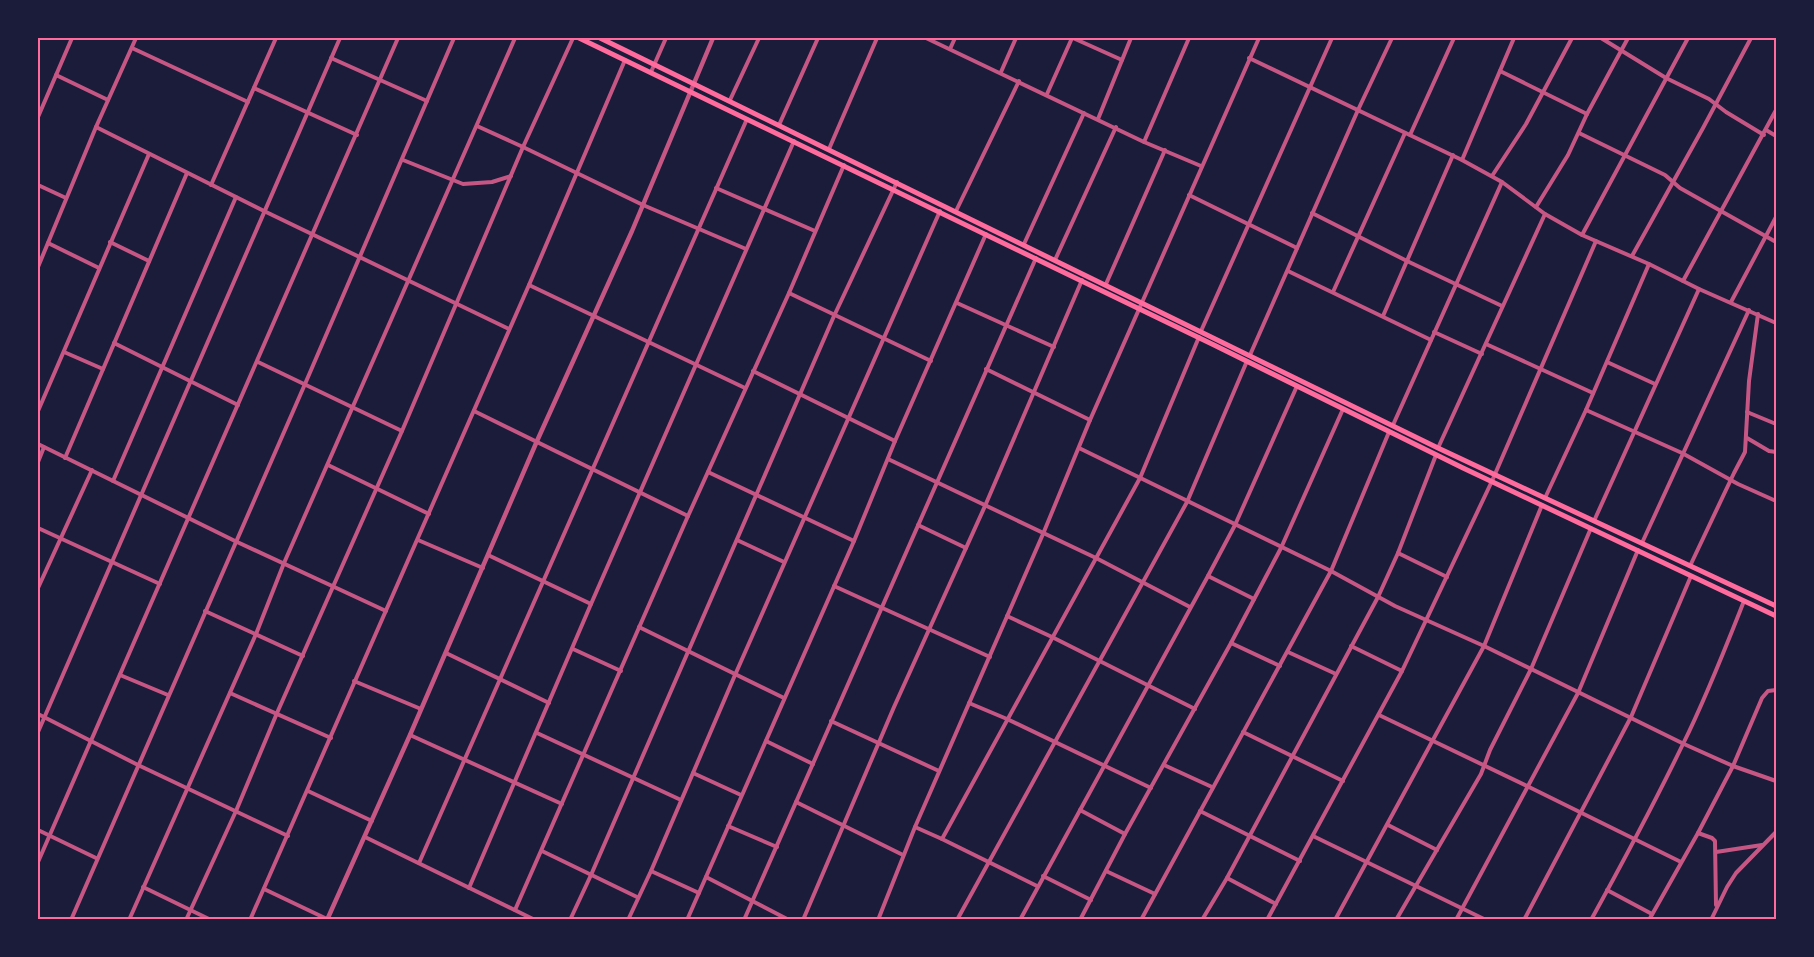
<svg xmlns="http://www.w3.org/2000/svg" width="1814" height="957" viewBox="0 0 1814 957" font-family="'Source Sans 3',sans-serif">
  <style>
    .lines { fill: none; stroke-linecap: round; stroke-linejoin: round }
    .minor { stroke: #c65784; stroke-width: 4 }
    .tertiary { stroke: #c65784; stroke-width: 4.5 }
    .secondary { stroke: #ff6b9d; stroke-width: 5 }
    .neatline { fill: none; stroke: #ff6b9d; stroke-width: 2 }
  </style>
  <rect width="100%" height="100%" fill="#1b1b3a"/>
  <g class="lines">
    <g class="minor">
      <path d="M926,38l218,104 57,24"/>
      <path d="M1073,38l49,22"/>
      <path d="M1601,38l65,40 43,21 17,13 38,23"/>
      <path d="M132,48l116,54"/>
      <path d="M950,49l5,-11"/>
      <path d="M331,58l96,43"/>
      <path d="M1249,58l213,102 40,22 43,32 37,21 67,29 50,25 77,34"/>
      <path d="M1500,71l87,43"/>
      <path d="M651,72l15,-34"/>
      <path d="M1001,72l15,-34"/>
      <path d="M56,75l52,25"/>
      <path d="M254,88l103,47"/>
      <path d="M1047,94l25,-56"/>
      <path d="M730,100l29,-62"/>
      <path d="M38,117l34,-79"/>
      <path d="M1098,119l33,-81"/>
      <path d="M779,125l39,-87"/>
      <path d="M477,126l46,21 120,58 103,44"/>
      <path d="M96,127l168,84 245,118"/>
      <path d="M1766,130l10,6"/>
      <path d="M1579,133l86,42 15,13 96,54"/>
      <path d="M1410,135l44,-97"/>
      <path d="M1144,142l45,-104"/>
      <path d="M829,149l48,-111"/>
      <path d="M403,160l60,24 29,-2 19,-6"/>
      <path d="M1462,160l52,-122"/>
      <path d="M1492,176l34,-52 46,-86"/>
      <path d="M38,185l28,13"/>
      <path d="M211,185l65,-147"/>
      <path d="M716,188l99,43"/>
      <path d="M1189,195l108,53"/>
      <path d="M1536,207l32,-52 19,-41 41,-76"/>
      <path d="M956,211l63,-130"/>
      <path d="M1312,213l95,48 95,45"/>
      <path d="M1582,235l106,-197"/>
      <path d="M110,242l39,19"/>
      <path d="M48,243l51,25"/>
      <path d="M1024,244l60,-131"/>
      <path d="M1632,256l71,-128 48,-90"/>
      <path d="M1055,260l61,-133"/>
      <path d="M38,267l58,-140 40,-89"/>
      <path d="M1288,271l143,69"/>
      <path d="M1683,281l93,-171"/>
      <path d="M1106,284l59,-134"/>
      <path d="M529,285l216,103"/>
      <path d="M1333,292l72,-159"/>
      <path d="M789,293l142,68"/>
      <path d="M1731,302l45,-85"/>
      <path d="M957,303l97,44"/>
      <path d="M1383,316l70,-161"/>
      <path d="M1201,331l131,-293"/>
      <path d="M1434,332l48,22"/>
      <path d="M114,343l124,62"/>
      <path d="M1486,344l107,49"/>
      <path d="M64,352l39,17"/>
      <path d="M1250,355l108,-245 34,-72"/>
      <path d="M258,362l144,69"/>
      <path d="M1607,362l48,22"/>
      <path d="M986,369l104,51"/>
      <path d="M753,371l142,70"/>
      <path d="M1586,410l96,43 56,31 38,17"/>
      <path d="M38,411l111,-257"/>
      <path d="M474,411l214,105"/>
      <path d="M1747,412l29,12"/>
      <path d="M1393,425l109,-243"/>
      <path d="M1747,438l22,13 7,1"/>
      <path d="M38,444l197,97 151,70"/>
      <path d="M1079,448l252,123 64,35 89,40 200,98 49,22 43,15"/>
      <path d="M1438,448l107,-234"/>
      <path d="M65,458l122,-285"/>
      <path d="M888,459l208,99 94,49"/>
      <path d="M38,462l6,-15"/>
      <path d="M328,465l101,49"/>
      <path d="M708,472l146,69"/>
      <path d="M113,481l123,-284"/>
      <path d="M1545,498l41,-88 63,-146"/>
      <path d="M1594,521l105,-232"/>
      <path d="M918,525l48,23"/>
      <path d="M38,528l122,56"/>
      <path d="M418,540l65,28"/>
      <path d="M737,540l47,22"/>
      <path d="M1642,543l107,-233"/>
      <path d="M1398,553l49,24"/>
      <path d="M488,555l103,49"/>
      <path d="M1690,566l44,-93 11,-21 4,-71 9,-67"/>
      <path d="M1208,576l46,23"/>
      <path d="M834,586l156,71"/>
      <path d="M38,588l54,-118"/>
      <path d="M205,611l98,45"/>
      <path d="M1007,616l45,21 143,72"/>
      <path d="M639,627l145,71"/>
      <path d="M1231,643l49,23"/>
      <path d="M1351,646l51,25"/>
      <path d="M573,649l48,22"/>
      <path d="M1288,652l48,22"/>
      <path d="M446,653l103,50"/>
      <path d="M120,675l48,20"/>
      <path d="M354,681l67,28"/>
      <path d="M230,693l101,45"/>
      <path d="M969,703l38,16 144,69"/>
      <path d="M38,714l100,51 150,71"/>
      <path d="M1379,715l148,71 154,76"/>
      <path d="M831,721l108,50"/>
      <path d="M38,732l302,-694"/>
      <path d="M1243,732l100,49"/>
      <path d="M537,733l144,67"/>
      <path d="M410,735l152,69"/>
      <path d="M766,741l47,23"/>
      <path d="M1164,765l48,22"/>
      <path d="M693,773l48,22"/>
      <path d="M308,791l64,30"/>
      <path d="M796,802l107,53"/>
      <path d="M1080,810l45,24"/>
      <path d="M1200,811l100,50"/>
      <path d="M1388,825l49,25"/>
      <path d="M728,826l49,21"/>
      <path d="M915,827l27,12"/>
      <path d="M38,830l58,28"/>
      <path d="M1698,833l14,5 3,3 1,64"/>
      <path d="M1313,836l173,84"/>
      <path d="M365,837l170,83"/>
      <path d="M542,851l95,46"/>
      <path d="M1716,852l46,-7"/>
      <path d="M38,862l360,-824"/>
      <path d="M419,863l328,-744"/>
      <path d="M651,871l48,22"/>
      <path d="M1106,871l49,23"/>
      <path d="M1043,876l48,24"/>
      <path d="M706,877l83,43"/>
      <path d="M1227,878l49,26"/>
      <path d="M1037,886l-95,-47 198,-361 59,-141"/>
      <path d="M143,887l68,33"/>
      <path d="M469,888l122,-284 203,-463"/>
      <path d="M264,889l63,30"/>
      <path d="M1607,890l45,24"/>
      <path d="M515,910l173,-394 101,-223 55,-128"/>
      <path d="M71,920l234,-536 149,-346"/>
      <path d="M129,920l127,-286 28,-71 231,-525"/>
      <path d="M186,920l50,-109 41,-98 125,-282 121,-284 50,-109"/>
      <path d="M250,920l279,-635 96,-225"/>
      <path d="M570,920l21,-45 243,-559 63,-134"/>
      <path d="M628,920l23,-49 84,-196 205,-464"/>
      <path d="M687,920l167,-379 41,-100 91,-207"/>
      <path d="M744,920l292,-662"/>
      <path d="M803,920l91,-213 91,-201 97,-226"/>
      <path d="M878,920l37,-93 128,-293 47,-114 169,-382"/>
      <path d="M957,920l230,-418 60,-141"/>
      <path d="M1020,920l188,-344 27,-51 62,-139"/>
      <path d="M1080,920l45,-86 106,-191 50,-95 62,-139"/>
      <path d="M1141,920l190,-349 58,-139"/>
      <path d="M1202,920l25,-42 151,-281 20,-44 38,-98"/>
      <path d="M1267,920l135,-249 90,-190 104,-240"/>
      <path d="M1335,920l149,-274 58,-141"/>
      <path d="M1396,920l85,-146 9,-24 41,-81 60,-141"/>
      <path d="M1456,920l122,-227 60,-143"/>
      <path d="M1524,920l107,-203 60,-141"/>
      <path d="M1591,920c32,-58 63,-116 92,-176 23,-46 42,-95 61,-143"/>
      <path d="M1649,920l49,-87 35,-67 29,-68 6,-7 8,-1"/>
      <path d="M1711,920l16,-33 9,-14 40,-41"/>
    </g>
    <path class="tertiary" d="M327,920l83,-185 127,-294 95,-210 81,-193"/>
    <g class="secondary">
      <path d="M579,38l635,307 249,123 313,148"/>
      <path d="M600,38l838,410 338,158"/>
    </g>
  </g>
  <rect width="1814" height="957" fill="none" stroke="#1b1b3a" stroke-width="78"/>
  <rect x="39" y="39" width="1736" height="879" class="neatline"/>
</svg>
